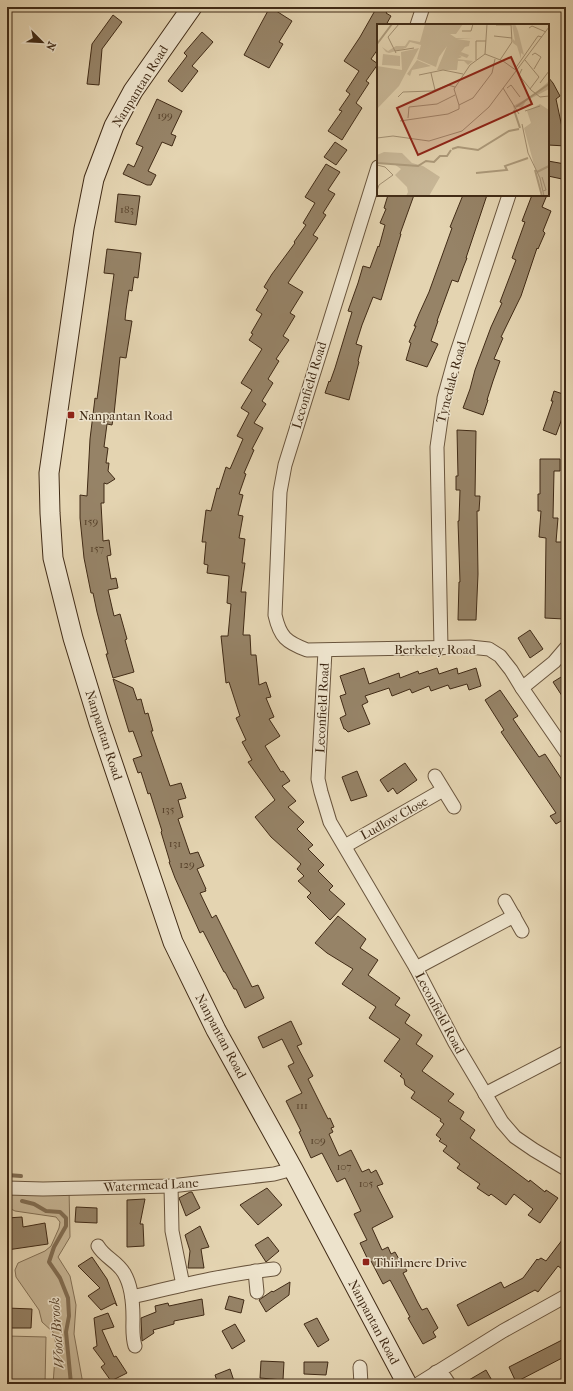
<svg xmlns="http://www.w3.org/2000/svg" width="573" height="1391" viewBox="0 0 573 1391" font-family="'IM FELL French Canon',serif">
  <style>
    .green { fill: #c8b797; stroke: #847156 }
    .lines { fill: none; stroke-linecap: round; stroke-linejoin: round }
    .stream { stroke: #826e53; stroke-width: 4 }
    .building { fill: #968367; stroke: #412b16 }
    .street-casing { stroke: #6a553d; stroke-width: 15 }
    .secondary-casing { stroke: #412b16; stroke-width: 21 }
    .street { stroke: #ede3cc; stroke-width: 13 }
    .secondary { stroke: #ede3cc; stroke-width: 19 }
    .poi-dot { fill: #8f2418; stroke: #ede3cc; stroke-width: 1.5 }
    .labels { text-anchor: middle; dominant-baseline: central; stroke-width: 3; stroke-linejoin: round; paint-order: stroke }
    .number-label { font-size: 11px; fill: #56412a }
    .street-label { font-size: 13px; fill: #412b16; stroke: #ede3cc }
    .poi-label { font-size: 13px; fill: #412b16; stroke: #ede3cc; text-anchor: start }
    .water-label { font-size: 14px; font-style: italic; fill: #5c4730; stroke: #ede3cc }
    .inset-river { fill: none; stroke: #ad9b7c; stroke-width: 2 }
    .inset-road { fill: none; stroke: #a39073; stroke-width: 1 }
    .view { fill: #8f2418; fill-opacity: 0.15; stroke: #8f2418; stroke-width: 2 }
    .inset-edge { fill: none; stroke: #412b16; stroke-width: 2 }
  </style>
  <rect width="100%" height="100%" fill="#e4d4b1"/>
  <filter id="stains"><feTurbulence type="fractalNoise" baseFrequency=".005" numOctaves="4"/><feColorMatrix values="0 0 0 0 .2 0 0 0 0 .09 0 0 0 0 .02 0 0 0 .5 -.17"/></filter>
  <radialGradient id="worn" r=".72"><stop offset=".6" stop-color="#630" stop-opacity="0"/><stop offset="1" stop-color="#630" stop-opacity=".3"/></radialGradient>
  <g class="green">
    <path d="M7,1188h62l1,49 -12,20 12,19 6,29 -2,29 9,50h-30l3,-40 -3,-12 -11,-10 -3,-12 -23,-33 -1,-7 3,-7 27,-12 6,-5 8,-18 1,-6 -4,-5 -41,-6 -8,-4z"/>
    <path d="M7,1336l39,1 -1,47h-38z"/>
  </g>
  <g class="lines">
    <g class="stream">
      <path d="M7,1175l14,1"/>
      <path d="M22,1201l12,3 12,7 14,1 6,6v8l-12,21 -5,15 11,16 8,20 1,18 -3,16 5,52"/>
    </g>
  </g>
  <g class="building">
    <path d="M270,7l22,14 -13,21 4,2 -14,24 -25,-13z"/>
    <path d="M377,7h13l-4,6 5,3 -5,9h-8v24l-7,10 7,5 -12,17 3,2 -13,20 6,5 -20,32 -14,-9 14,-20 -3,-1 11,-16 -4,-3 13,-20 -15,-10 16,-24z"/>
    <path d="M113,15l9,7 -20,27 -3,36 -12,-1 5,-40z"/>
    <path d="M202,32l11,10 -21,24 6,5 -16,21 -14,-11 19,-25 -3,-3z"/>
    <path d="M548,77l5,6 7,13 -4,3 10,47 -18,-1z"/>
    <path d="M157,99l25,12 -11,23 5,2 -4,10 -10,-4 -14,29 8,4 -5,10h-4l-24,-11 5,-10 6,3 9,-20 -7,-3z"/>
    <path d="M335,142l12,8 -11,15 -12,-8z"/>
    <path d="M548,161l17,3 -3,15 -14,-3z"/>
    <path d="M326,164l14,8 -12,18 7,4 -12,19 3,2 -13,20 5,3 -30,45 15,9 -13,21 5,3 -12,20 6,4 -13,19 3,2 -11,18 5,4 -11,18 4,3 -12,19 9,5 -11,21 2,1 -10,23 2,1 -7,20 4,1 -5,20 5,1 -4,22 6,1 -3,24h3l-4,29h5l-3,43h7l1,20h5l3,30 7,-3 5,15 -5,1 8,19 -5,2 11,17 -15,10 16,26 2,-1 7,10 -8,5 14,15 -8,6 16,15 -7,7 16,16 -5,4 16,16 -6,6 15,15 -4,4 16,14 -15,16 -23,-23 4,-4 -13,-12 6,-5 -7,-7 4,-5 -30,-27 -16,-20 20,-17 -27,-38 4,-2 -10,-18 4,-2 -10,-22 4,-2 -11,-34 -3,1 -5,-47h7l3,-32 -4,-1 2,-27 -22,-3 1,-8 -4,-1 2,-22h-4l4,-32 5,1 6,-23 2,1 7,-22 4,2 13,-30 -6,-3 12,-23 -8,-5 11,-18 -11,-7 21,-34 -13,-9 4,-6 -2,-1 11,-19 -6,-4 12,-20 -4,-3 8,-13 23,-31 -1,-1 12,-17 -3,-2 12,-20 -10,-6z"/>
    <path d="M118,194l22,2 -4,29 -21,-3z"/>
    <path d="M388,195h26l-14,39h1l-20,66 -8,-3 -11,28 -6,19 6,2 -4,15 1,1 -10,38 -24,-7 4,-12 1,1 5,-14 17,-56 -4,-1 10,-28 5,-17 7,2 8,-22 1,1 6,-22 -5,-2 6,-14 -2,-1z"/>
    <path d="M463,195h24l-21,63h1l-4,10 -5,14 -6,-2 -15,41h1l-7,20 7,3 -11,23 -21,-7 5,-17 -2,-1 7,-16h-2l5,-12 10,-22 23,-64 -2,-1z"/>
    <path d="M532,195h15l-5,12 9,4 -8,20 2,2 -7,16 -1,-1 -16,48 -20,41 2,1 -9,21 6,2 -7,20 -6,19h1l-5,15 -20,-7 7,-19 5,-19 16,-43 11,-24 -2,-1 16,-42 -4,-2 13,-36 -3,-1z"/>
    <path d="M107,249l34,4 -3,25 -4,-1 -2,14 -3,-1 -3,20 -1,10 7,1 -6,37 -6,-1 -6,57 -2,11 -5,-1 -3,23 4,1 -2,15h3l-1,8 7,8 -8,5 -3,-1v20h-3l2,38 6,-1 2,15 -4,1 4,23 5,-1 2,10 -10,2 6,26 6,-2 7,25 -2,1 9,32 -21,6 -7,-24h2l-11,-42 -4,-19h-2l-7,-35 -4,-40v-23l7,1 3,-57 5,-41 2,1 17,-125 -10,-1z"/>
    <path d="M554,391l12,4v19l-2,-1 -8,22 -13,-5 10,-29h-2z"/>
    <path d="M457,430l19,1 -1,65h5l-1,15h-2l1,63 -2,46h-18l1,-38h1l-2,-61h1l1,-31h-4v-14h2z"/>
    <path d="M540,459h20v12h-6l-1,47h5l-2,24h10v46l-2,31 -19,-1 1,-80 -7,-1 2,-26h-3v-17h2z"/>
    <path d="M530,630l13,19 -13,9 -12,-20z"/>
    <path d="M364,668l5,16 30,-11 1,5 18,-7 1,3 18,-6 2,6 18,-6 1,6 18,-6 5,18 -12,4 -2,-6 -17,5 -2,-4 -17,6 -2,-5 -17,7 -2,-4 -18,7 -3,-8 -24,8 3,6 -6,3 8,19 -22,8 -3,-3h-1l-4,-11 6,-3 -6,-19 6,-2 -6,-18z"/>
    <path d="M566,674v28l-13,-20z"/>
    <path d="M113,679l20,9 4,12 4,-1 4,15 3,-1 5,18h-2l19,55 11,-3 5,15 -8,2 5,17 -5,2 12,35 8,-2 6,14 -7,3 9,20h-1l1,2 -6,2 12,25 4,-3 36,72 6,-2 6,13 -19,10 -9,-19h-2l-9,-17h-1l-21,-41 -3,2 -25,-55 -6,-16h1l-9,-30 1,-1 -12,-38 -2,1 -7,-22 -3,1 -5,-14 9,-3 -9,-25 -4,1z"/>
    <path d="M500,690l18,26 -5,3 26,38 6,-3 21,32v41l-5,-6 -5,3 -6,-8 6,-3 -55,-81 3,-2 -19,-30z"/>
    <path d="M405,763l12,17 -20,14 -4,-6 -5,4 -8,-12z"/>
    <path d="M357,771l10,25 -16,5 -9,-24z"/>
    <path d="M338,916l28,23 -6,9 18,12 -10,15 32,23 -5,7 15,10 -5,8 17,12 -6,9 17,12 -11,15 32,23 -6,7 16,11 -4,7 15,11 -5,8 59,44 1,-2 15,12 1,-2 12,8 -18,25 -12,-8 5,-6 -19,-15 -8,11 -15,-11 -2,2 -12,-8 3,-4 -23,-16 3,-4 -17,-13 4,-5 -8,-5 2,-2 -5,-4 8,-11 -4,-3 1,-2 -30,-21 4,-6 -10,-7 -1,-6 -4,-3 2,-2 -18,-13 16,-22 -31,-21 7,-11 -34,-23 11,-15 -26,-16 -12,-10z"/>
    <path d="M291,1021l11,23 -5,2 16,30 -5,3 20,40 2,-1 4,9 -3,1 2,4 -4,2 10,22 12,-6 11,22 7,-3 2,4 5,-3 7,14 -6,2 16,31 -21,11 10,22 6,-3 3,7 4,-2 5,9 1,-1 6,11 -4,2 15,30 4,7 5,-2 11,20 -5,4 3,5 -13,7 -15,-26 2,-1 -20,-37 -7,4 -12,-23 -2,1 -9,-19 7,-3 -13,-26 7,-3 -16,-33 -8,4 -15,-29 -11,5 -12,-26 2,-1 -15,-30 16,-8 -14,-27 6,-3 -12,-24 -19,9 -5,-11z"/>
    <path d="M267,1188l15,17 -24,20 -18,-20z"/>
    <path d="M190,1192h2l8,16 -14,8 -7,-18z"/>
    <path d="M145,1199l-5,25h3l1,22 -17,1v-47z"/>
    <path d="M76,1207l21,1v15l-22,-1z"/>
    <path d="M22,1217l1,10 22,-4 3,21 -41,6v-32z"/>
    <path d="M200,1226l9,21 -8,2 3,19h-16l2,-17 -5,-16z"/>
    <path d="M566,1235v37l-8,-6 -20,26 -3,-2 -67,36 -11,-21 44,-23 3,6 19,-10 14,-19 1,1 3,-2 5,3z"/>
    <path d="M268,1237l11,14 -13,11 -11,-17z"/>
    <path d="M92,1257l15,22 10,27 -2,-3 -14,7 -13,-14 12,-8 -22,-22z"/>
    <path d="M290,1282l-1,13 -23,17 -7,-12 13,-9 1,1z"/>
    <path d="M229,1296l15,4 -3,13 -16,-4z"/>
    <path d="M202,1299l2,16 -30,6v3l-21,6 1,3 -12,8 -1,-23 15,-6 -1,-6 13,-3 1,3z"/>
    <path d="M7,1308l25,1 -1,19h-24z"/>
    <path d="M108,1313l6,14 -12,3 12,27 2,-1 11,17 -16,8 -10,-14 4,-3 -12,-16 4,-2 -3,-28z"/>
    <path d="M317,1318l12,22 -11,7 -14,-23z"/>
    <path d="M235,1324l10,17 -13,8 -10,-18z"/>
    <path d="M566,1338v18l-50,26 -7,-15z"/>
    <path d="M261,1361l23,1 -1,18 -23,-2z"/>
    <path d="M304,1362h24l-2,13 -22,-1z"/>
    <path d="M230,1369l5,15h-17l-3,-9z"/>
    <path d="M486,1370l8,14h-32z"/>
  </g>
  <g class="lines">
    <g class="street-casing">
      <g id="street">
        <path d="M417,25l6,-18"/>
        <path d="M378,167l-93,298 -5,27 -5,123c5,22 11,27 32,35l163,-3 19,2 11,7 11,14 11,18 44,64"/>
        <path d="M441,648l-4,-201 7,-49 11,-40 54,-163"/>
        <path d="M325,651l-7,128 3,13 9,30 86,146 39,75 47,79 13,15 19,13 32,19"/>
        <path d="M522,688l32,-26 12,-14"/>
        <path d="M435,776l19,31"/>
        <path d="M345,846l98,-56"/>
        <path d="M505,901l17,30"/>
        <path d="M416,968l98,-52"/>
        <path d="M485,1094l81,-42"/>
        <path d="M171,1186l1,45 11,54"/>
        <path d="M7,1188l36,1 128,-3 103,-12 19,-5"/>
        <path d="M98,1246c6,11 19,15 26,27 8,13 9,30 9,45 0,10 -1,18 2,28"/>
        <path d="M255,1271l2,21"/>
        <path d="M132,1297c47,-11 94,-23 142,-28"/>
        <path d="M360,1367l1,17"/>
        <path d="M436,1372l9,6 4,6"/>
        <path d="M418,1384l85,-53 63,-35"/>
      </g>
    </g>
    <g class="secondary-casing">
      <path id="secondary" d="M192,7l-59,84 -19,35 -20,53 -10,50 -35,244 1,40 3,45 20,80 26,85 74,219 43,88 77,139 114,215"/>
    </g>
    <use href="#street" class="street"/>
    <use href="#secondary" class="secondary"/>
  </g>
  <g class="poi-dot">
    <rect x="67" y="411" width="8" height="8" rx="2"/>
    <rect x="362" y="1258" width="8" height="8" rx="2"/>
  </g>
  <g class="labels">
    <g class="number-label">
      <text x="165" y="115">199</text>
      <text x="127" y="209">183</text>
      <text x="91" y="521">159</text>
      <text x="97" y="548">157</text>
      <text x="168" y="809">135</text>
      <text x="175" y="843">131</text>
      <text x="187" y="864">129</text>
      <text x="302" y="1105">111</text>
      <text x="318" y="1140">109</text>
      <text x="344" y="1166">107</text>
      <text x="366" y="1183">105</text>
    </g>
    <g class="street-label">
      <text transform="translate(140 86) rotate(-58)">Nanpantan Road</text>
      <text transform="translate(451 382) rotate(-75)">Tynedale Road</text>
      <text transform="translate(309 385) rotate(-73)">Leconfield Road</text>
      <text x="435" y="649">Berkeley Road</text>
      <text transform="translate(322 708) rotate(-87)">Leconfield Road</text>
      <text transform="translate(104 735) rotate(72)">Nanpantan Road</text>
      <text transform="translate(394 818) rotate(-29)">Ludlow Close</text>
      <text transform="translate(440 1013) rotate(62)">Leconfield Road</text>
      <text transform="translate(221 1036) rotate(62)">Nanpantan Road</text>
      <text transform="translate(151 1185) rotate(-3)">Watermead Lane</text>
      <text transform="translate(374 1322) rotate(62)">Nanpantan Road</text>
    </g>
    <g class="poi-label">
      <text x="79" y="415">Nanpantan Road</text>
      <text x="374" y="1262">Thirlmere Drive</text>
    </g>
    <g class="water-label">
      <text transform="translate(57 1333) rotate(-94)">Wood Brook</text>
    </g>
  </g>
  <g transform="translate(377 24)">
    <rect width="172" height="172" fill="#e4d4b1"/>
    <path d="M48,0h38l-7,10h-6l6,4 17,1h-16l13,2 -1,5 -4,1 -4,5 8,3 -2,3 -8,-3 3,2 -5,2 16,2 -5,4 -4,-4h-6l-1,9h-20l10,-24 -8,11 -3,10 -19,-8 4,-14 -11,-3 -4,6 -17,5 -3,-1 -4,-5 6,4 8,-5h9l4,-6 11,2zM135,0h3l3,7 6,24 -3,-2v6l-4,-13 -4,-3v-4l2,2zM42,24l-20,38 -22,23v-43l25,4 -1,-18zM6,30l17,2v10l-18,-1zM40,36l14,6 -19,4 -2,6 -3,-2zM172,57v8l-23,12 -4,7 -6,-2 -1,6 -2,-6 19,-10zM163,80l9,6v86h-6l-6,-24 8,-4 -9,4 -12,-44 7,-5 -4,-12zM7,128l18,1 10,10 11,3 17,11 -11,19h-23l2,-4 -1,-5 -12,-12 6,-6 -7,-5 -17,-1v-8z" fill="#c8b797"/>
    <path class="inset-river" d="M0,20l15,-20M139,83l33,-23M137,86l6,18M75,125l6,-2 20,3 31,-19 10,-2M0,139l41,3 8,-5 8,1 6,-6h7l4,-6M158,146l7,26M160,148l12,-6M99,149l31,-3 -2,-4 23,-8"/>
    <path class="inset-road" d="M110,0l-2,30 18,7 14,10M119,1h15M152,4l3,-2 14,6M85,7h9l2,-7M117,12l18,2M18,27l19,-3M19,29l-8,-16 11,-13M155,31l3,-2 6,4 -7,12M99,36v-19h10M123,36l12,-18 -1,-18M148,36l14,17M138,45l23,-33 4,1M145,45l-3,6 12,15 9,7 9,-1M54,49l4,17M42,51l24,-5 20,4M163,59l9,-12M126,64l16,26M130,64l4,-3 9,12M153,65l9,-12M21,73l5,-5 29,-1 16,-6 7,2M82,81l-5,-16 16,-24 15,-11M82,81l14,-7 19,-25 3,-14M148,87l15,-5M31,94l1,-11 28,-3 18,-9M23,97l48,-7 11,-5v-4M145,100l6,29 12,25 4,18M0,114l16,-2 36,5 33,-10 27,-24 60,-80M0,141l8,2 8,8 -14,10 -2,6M165,153l4,13 -3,1"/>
    <path class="view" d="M134,33l21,47 -114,51 -21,-47z"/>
    <rect width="172" height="172" class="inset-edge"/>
  </g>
  <rect width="573" height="1391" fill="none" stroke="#e4d4b1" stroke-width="24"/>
  <rect x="8" y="8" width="557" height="1375" fill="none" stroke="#412b16" stroke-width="2"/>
  <rect x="12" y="12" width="549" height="1367" fill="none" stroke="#412b16"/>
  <g transform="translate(42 42) rotate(114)" stroke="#ede3cc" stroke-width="3" paint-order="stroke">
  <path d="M0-3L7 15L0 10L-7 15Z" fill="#412b16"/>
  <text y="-6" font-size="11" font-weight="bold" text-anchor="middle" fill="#412b16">N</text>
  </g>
  <rect width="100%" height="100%" filter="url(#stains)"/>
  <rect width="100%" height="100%" fill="url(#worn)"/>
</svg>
